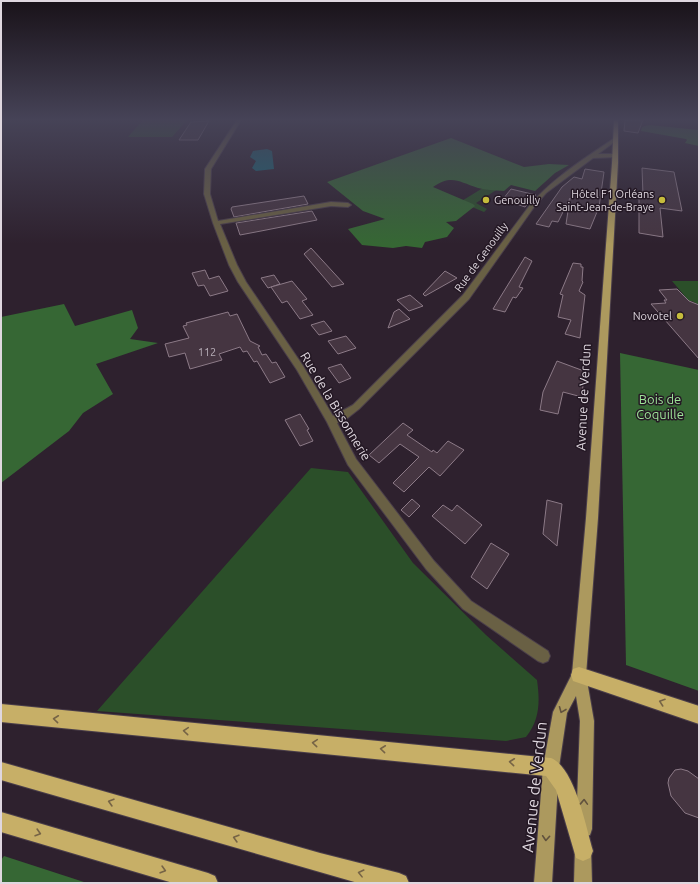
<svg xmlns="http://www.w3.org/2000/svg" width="700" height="884" viewBox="0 0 700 884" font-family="Ubuntu,sans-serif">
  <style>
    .green { fill: #2b4f29 }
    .forest { fill: #366734 }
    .water { fill: #176777 }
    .building { fill: #453541; stroke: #8c7a87 }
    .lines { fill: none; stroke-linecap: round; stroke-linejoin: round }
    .minor-casing { stroke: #4a3e4a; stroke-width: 2 }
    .major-casing { stroke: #4a3e4a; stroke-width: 2 }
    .highway-casing { stroke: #4a3e4a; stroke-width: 2 }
    .minor { fill: #696044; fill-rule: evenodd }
    .major { fill: #ac995e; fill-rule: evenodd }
    .highway { fill: #c7af67; fill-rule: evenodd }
    .oneway { stroke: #766446 }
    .oneway2 { stroke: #61523e }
    .poi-dot { fill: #c6bc3c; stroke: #241824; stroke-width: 1.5 }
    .labels { text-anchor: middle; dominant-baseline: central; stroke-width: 3; stroke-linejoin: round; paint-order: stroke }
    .far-poi-label { font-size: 11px; fill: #dfd7df; stroke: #241824; text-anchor: end }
    .far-street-label { font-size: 11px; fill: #dfd7df; stroke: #241824 }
    .number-label { font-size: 11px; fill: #b8aeb8 }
    .street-label { font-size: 13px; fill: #dfd7df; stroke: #241824 }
    .park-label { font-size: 13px; fill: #9de498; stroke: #241824 }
    .near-street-label { font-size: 16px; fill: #dfd7df; stroke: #241824 }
  </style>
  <rect width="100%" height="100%" fill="#2e212e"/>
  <g class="green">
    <path d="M143,120h44l-15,17h-44z"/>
    <path d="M491,183l10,4 -25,16 11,6 -3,3 -24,-10z"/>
    <path d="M672,281h27v24l-7,-4h-3z"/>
    <path d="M311,468l37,4 65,91 73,72 51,45c3,21 3,40 -11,57l-20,4 -409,-30z"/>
  </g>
  <g class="forest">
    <path d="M649,125l50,5v16l-14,-3 2,-3 -1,-1 -45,-8 1,-4z"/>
    <path d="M451,138l73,29 25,-3 20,1 -14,8 -20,18 -24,-6 -7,6c-9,-1 -18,-1 -26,-3 -19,-6 -26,-14 -45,-1l40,17 2,2 -19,15 -10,1 8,6 -7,9 -22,5 -3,6 -16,-2 -13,2 -31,-3 -14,-16 37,-10 -22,-8 -36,-29z"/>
    <path d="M64,304l11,22 57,-16 6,18 -8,11 28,4 -62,21 17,30 -30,19 -14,18 -68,52v-166z"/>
    <path d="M620,353l79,17v321l-73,-26z"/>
    <path d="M4,856l83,27h-86v-23z"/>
  </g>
  <path class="water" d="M267,149l5,2 2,18 -18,2 -4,-3 4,-7 -6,-4 3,-6z"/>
  <g class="building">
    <path d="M625,120h18l-5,13 -14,-2z"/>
    <path d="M209,121l-11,19h-19l12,-18z"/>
    <path d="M642,168l32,4 8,39 -22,-3 3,29 -24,-4v-38h4z"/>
    <path d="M585,169l19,3 -5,35 -9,22 -24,-5 4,-26 -12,24 -6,-1 -3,6 -13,-3 26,-37 12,-10 8,2z"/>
    <path d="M511,189l25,6 -11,12 -22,-8z"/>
    <path d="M304,196l4,8 -74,13 -3,-8 1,-2z"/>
    <path d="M312,211l5,9 -56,11 -21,4 -4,-12z"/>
    <path d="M311,248l33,36 -12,3 -28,-33z"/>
    <path d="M525,257l7,4 -13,26 4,1 -7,10 -3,-1 -8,15 -12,-3z"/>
    <path d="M573,263l8,1v3h2l-1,14 1,1 -4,9 6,4 -5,43 -15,-4 6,-14 -13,-3 5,-22 -3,-1z"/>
    <path d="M205,270l4,9 10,-3 9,15 -18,5 -6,-11 -6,1 -6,-13z"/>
    <path d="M445,271l12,7 -32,18 -2,-2z"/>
    <path d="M274,275l6,9 -12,4 -7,-10z"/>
    <path d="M292,281l15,18 -5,2 11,14 -13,4 -13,-18 -5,2 -11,-16z"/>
    <path d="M677,289l12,12 10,4v54l-48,-55 15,-1 -2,-3h3l-8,-10z"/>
    <path d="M410,295l13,11 -14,5 -12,-11z"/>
    <path d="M399,309l11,10 -22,9 6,-16z"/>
    <path d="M228,312l2,4 7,-2 13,27 10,5 -2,1 4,8 4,-1 6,9 4,-1 9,15 -15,6 -13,-22 -3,1 -7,-11 -4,1 -3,-5 -21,7 3,6 -32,9 -5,-16 -16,4 -4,-13 24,-6 -6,-12 4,-1 -1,-2z"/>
    <path d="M324,321l8,10 -13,4 -8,-10z"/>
    <path d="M346,336l10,12 -18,6 -10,-13z"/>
    <path d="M557,361l27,10 -2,26 -19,-5 -5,22 -18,-4 3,-18z"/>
    <path d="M341,364l10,14 -12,5 -11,-15z"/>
    <path d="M300,414l9,15 -2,1 6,11 -13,5 -15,-26z"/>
    <path d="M403,423l10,7 -6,5 25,17 1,-2 4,3 11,-12 16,9 -24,26 -11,-9 -25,25 -11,-9 26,-26 -19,-13 -21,19 -10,-8z"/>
    <path d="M412,499l8,7 -11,11 -8,-7z"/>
    <path d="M547,500l15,4 -5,42 -14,-12z"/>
    <path d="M443,505l9,6 5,-6 25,20 -17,19 -33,-28z"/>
    <path d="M491,543l18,11 -22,35 -16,-12z"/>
    <path d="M681,769l7,2 11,8v39l-14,-5 -14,-17 -3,-13 1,-5 6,-8z"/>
  </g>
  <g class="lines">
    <g class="minor-casing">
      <path id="minor" d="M237,120h4l-30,49 -1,25 8,27 113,-19 17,1 3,2 -3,2 -17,-1 -111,18 17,41 9,17 57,84 30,50 20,-11 110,-110 67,-90c23,-27 54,-46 83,-66l4,1 -19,14h17l3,2 -1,1 -24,1 -47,35 -12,14 -65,92 -110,110 -14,11 -8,3 19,36 78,102 37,40 77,50 2,5 -2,5 -5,2 -5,-2 -75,-52 -37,-40 -78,-104 -21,-43 -30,-52 -59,-88 -9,-17 -16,-42 -9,-29 1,-25z"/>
    </g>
    <g class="major-casing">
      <g id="major">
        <path d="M614,120h4v43l-20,355 -12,157 8,46 -2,108 -2,6 -6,2 -6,-2 -2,-6 4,-108 -4,-25 -9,17 -8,54 -7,116h-18l9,-116 10,-55 19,-38 14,-156 26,-355z"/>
        <path d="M583,839l6,2 2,6 1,36h-18l1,-36 2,-6z"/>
      </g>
    </g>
    <g class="highway-casing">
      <g id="highway">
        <path d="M579,667l120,39v18l-126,-43 -2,-6 2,-6z"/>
        <path d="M1,704l550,54c24,10 35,69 42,93l-3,7 -7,3 -7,-3 -20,-68 -10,-14 -545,-54z"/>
        <path d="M1,762l319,91 79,20 7,3 3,7h-51l-357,-103z"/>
        <path d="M1,812l207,61 7,3 3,7h-45l-172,-51z"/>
      </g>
    </g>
    <use href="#minor" class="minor"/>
    <use href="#major" class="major"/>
    <use href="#highway" class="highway"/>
  </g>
  <defs><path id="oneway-chevron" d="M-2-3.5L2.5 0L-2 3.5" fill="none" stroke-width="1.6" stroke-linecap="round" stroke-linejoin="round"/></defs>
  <g class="oneway">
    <use href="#oneway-chevron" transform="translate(662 702) rotate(-161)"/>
    <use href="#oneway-chevron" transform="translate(56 719) rotate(-174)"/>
    <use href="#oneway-chevron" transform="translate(186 731) rotate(-175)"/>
    <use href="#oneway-chevron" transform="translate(315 743) rotate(-175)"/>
    <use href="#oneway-chevron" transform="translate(383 749) rotate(-174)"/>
    <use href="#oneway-chevron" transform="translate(512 762) rotate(-174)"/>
    <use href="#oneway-chevron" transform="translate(111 802) rotate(-164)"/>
    <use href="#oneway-chevron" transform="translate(38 833) rotate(17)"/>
    <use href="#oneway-chevron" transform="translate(236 838) rotate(-164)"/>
    <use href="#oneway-chevron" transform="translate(163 870) rotate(16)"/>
    <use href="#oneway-chevron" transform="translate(361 873) rotate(-166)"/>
  </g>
  <g class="oneway2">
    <use href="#oneway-chevron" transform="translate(562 710) rotate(112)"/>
    <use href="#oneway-chevron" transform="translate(584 802) rotate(-88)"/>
    <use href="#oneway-chevron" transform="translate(546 838) rotate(94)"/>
  </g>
  <linearGradient id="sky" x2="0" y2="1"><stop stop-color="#191219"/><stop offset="0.49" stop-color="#464357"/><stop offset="1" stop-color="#464357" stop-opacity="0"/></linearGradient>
  <rect width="700" height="244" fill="url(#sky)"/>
  <g class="poi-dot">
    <circle cx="486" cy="200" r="4"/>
    <circle cx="662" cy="200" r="4"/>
    <circle cx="680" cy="316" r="4"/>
  </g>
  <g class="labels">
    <g class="far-poi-label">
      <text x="654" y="194">Hôtel F1 Orléans<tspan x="654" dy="13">Saint-Jean-de-Braye</tspan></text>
      <text x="494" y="200" text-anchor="start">Genouilly</text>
      <text x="672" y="316">Novotel</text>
    </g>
    <g class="far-street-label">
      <text transform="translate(481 257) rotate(-54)">Rue de Genouilly</text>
    </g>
    <g class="number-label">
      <text x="207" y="352">112</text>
    </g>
    <g class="street-label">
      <text transform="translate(583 397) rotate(-87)">Avenue de Verdun</text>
      <text transform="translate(336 406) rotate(59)">Rue de la Bissonnerie</text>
    </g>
    <g class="park-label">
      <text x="660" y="399">Bois de<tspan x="660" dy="15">Coquille</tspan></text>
    </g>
    <g class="near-street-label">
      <text transform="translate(534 787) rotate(-84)">Avenue de Verdun</text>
    </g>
  </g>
  <rect width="700" height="884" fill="none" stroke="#dfd7df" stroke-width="4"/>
</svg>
